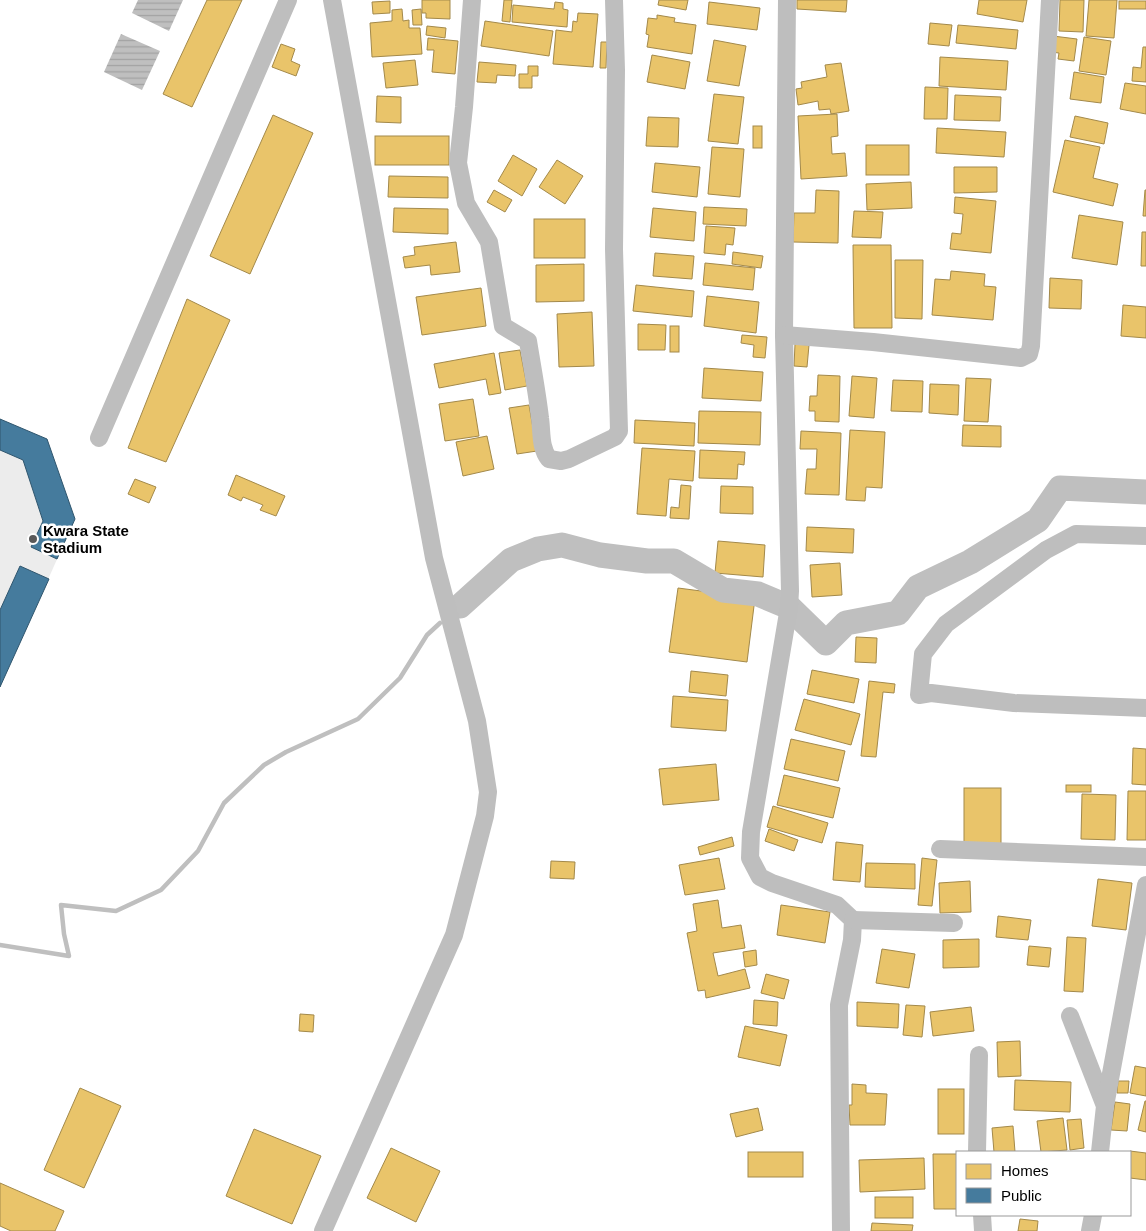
<svg xmlns="http://www.w3.org/2000/svg" width="1146" height="1231" viewBox="0 0 1146 1231" font-family="Arial,sans-serif">
  <style>
    .garden { fill: #ececec }
    .water { fill: url(#water-rules) }
    .homes { fill: #e9c46a; stroke: #a3894a }
    .public { fill: #457b9d; stroke: #30566e }
    .lines { fill: none; stroke-linecap: round; stroke-linejoin: round }
    .stream { stroke: #bfbfbf; stroke-width: 4.5 }
    .river { stroke: #bfbfbf; stroke-width: 25 }
    .street { stroke: #bebebe; stroke-width: 18 }
    .poi-dot { fill: #595959; stroke: #fff; stroke-width: 2 }
    .labels { text-anchor: middle; dominant-baseline: central; stroke-width: 5; stroke-linejoin: round; paint-order: stroke }
    .poi-label { font-size: 15px; font-weight: bold; fill: #000; stroke: #fff; text-anchor: start }
  </style>
  <defs>
    <pattern id="water-rules" width="6" height="5" patternUnits="userSpaceOnUse" patternTransform="scale(1.25)"><rect width="6" height="5" fill="#bfbfbf"/><path d="M0 2.5h6" fill="none" stroke="#a2a2a2"/></pattern>
  </defs>
  <rect width="100%" height="100%" fill="#fff"/>
  <path class="garden" d="M0,419l47,20 28,80 -75,168z"/>
  <g class="water">
    <path d="M138,0h45l-14,31 -37,-18z"/>
    <path d="M121,34l39,17 -18,39 -38,-18z"/>
  </g>
  <g class="homes">
    <path d="M207,0h35l-50,107 -29,-13z"/>
    <path d="M422,0h28v19l-24,-1v-5h-4z"/>
    <path d="M504,0h8l-2,22 -8,-1z"/>
    <path d="M659,0h29l-2,10 -28,-5z"/>
    <path d="M797,0h50l-1,12 -49,-3z"/>
    <path d="M979,0h48l-4,22 -46,-8z"/>
    <path d="M1060,0h24l-1,32 -24,-1z"/>
    <path d="M1089,0h28l-3,38 -28,-2z"/>
    <path d="M390,1v12l-17,1 -1,-12z"/>
    <rect x="1119" y="1" width="27" height="8"/>
    <path d="M555,2l8,1v6l5,1 -1,17 -55,-5 1,-17 41,4z"/>
    <path d="M709,2l51,6 -3,22 -50,-6z"/>
    <path d="M402,9l1,12 6,-1v8h11l2,26 -50,3 -2,-34 22,-2v-11z"/>
    <path d="M421,9l1,16h-9l-1,-15z"/>
    <path d="M578,13l20,1 -5,53 -40,-3 3,-34 16,2 1,-11 4,1z"/>
    <path d="M657,15l18,3 -1,4 22,3 -4,29 -45,-7 2,-12 -3,-1 2,-16 9,1z"/>
    <path d="M485,21l68,10 -4,25 -68,-10z"/>
    <path d="M930,23l22,2 -3,21 -21,-2z"/>
    <path d="M958,25l60,5 -2,19 -60,-6z"/>
    <path d="M427,26l19,2 -1,10 -19,-3z"/>
    <path d="M1053,36l24,3 -3,22 -16,-2 1,-6 -8,-1z"/>
    <path d="M1084,37l27,4 -5,34 -27,-4z"/>
    <path d="M428,38l30,3 -3,33 -23,-2 2,-22h-7z"/>
    <path d="M714,40l32,6 -7,40 -32,-5z"/>
    <path d="M601,42h6l-1,26h-6z"/>
    <path d="M281,44l14,5 -4,12 9,4 -4,11 -24,-9z"/>
    <path d="M1143,47h3v35l-14,-1 1,-14 8,1z"/>
    <path d="M652,55l38,7 -5,27 -38,-7z"/>
    <path d="M940,57l68,4 -2,29 -67,-4z"/>
    <path d="M415,60l3,25 -32,3 -3,-25z"/>
    <path d="M479,62l37,3 -1,11 -18,-1 -1,8 -19,-1z"/>
    <path d="M841,63l8,48 -18,3 -1,-5 -11,1 -1,-9 -20,4 -2,-16 6,-1 -1,-6 26,-5 -2,-12z"/>
    <path d="M528,66h10v10h-6v12h-13v-14h9z"/>
    <path d="M1074,72l30,5 -3,26 -31,-4z"/>
    <path d="M1125,83l21,3v28l-26,-5z"/>
    <path d="M925,87l23,1 -1,31h-23z"/>
    <path d="M714,94l30,3 -6,47 -30,-3z"/>
    <path d="M955,95l46,2 -1,24 -46,-1z"/>
    <path d="M377,96l24,1v26l-25,-1z"/>
    <path d="M837,114l1,22 -7,1 1,17 13,-1 2,23 -46,3 -3,-63z"/>
    <path d="M273,115l40,18 -63,141 -40,-18z"/>
    <path d="M1075,116l33,7 -4,21 -34,-7z"/>
    <path d="M648,117l31,1 -1,29 -32,-1z"/>
    <rect x="753" y="126" width="9" height="22"/>
    <path d="M937,128l69,4 -2,25 -68,-4z"/>
    <rect x="375" y="136" width="74" height="29"/>
    <path d="M1065,140l35,7 -7,31 25,6 -5,22 -60,-14z"/>
    <rect x="866" y="145" width="43" height="30"/>
    <path d="M712,147l32,2 -4,48 -32,-3z"/>
    <path d="M513,155l24,14 -15,27 -24,-15z"/>
    <path d="M557,160l26,16 -18,28 -26,-17z"/>
    <path d="M655,163l45,4 -3,30 -45,-5z"/>
    <path d="M954,167h43v25l-43,1z"/>
    <path d="M389,176l59,1v21l-60,-1z"/>
    <path d="M911,182l1,26 -45,2 -1,-26z"/>
    <path d="M494,190l18,10 -7,12 -18,-10z"/>
    <path d="M816,190l23,1 -1,52 -45,-1 1,-29h21z"/>
    <path d="M1145,190h1v26h-3z"/>
    <path d="M955,197l41,4 -5,52 -41,-4 2,-16 9,1 2,-20 -9,-1z"/>
    <path d="M704,207l43,2 -1,17 -43,-2z"/>
    <path d="M394,208l54,1v25l-55,-2z"/>
    <path d="M653,208l43,4 -2,29 -44,-4z"/>
    <path d="M854,211l29,1 -2,26 -29,-1z"/>
    <path d="M1079,215l44,7 -6,43 -45,-7z"/>
    <rect x="534" y="219" width="51" height="39"/>
    <path d="M706,226l29,2 -2,17 -7,-1 -1,11 -21,-2z"/>
    <path d="M1142,232h4v34h-5z"/>
    <path d="M456,242l4,30 -29,3 -1,-10 -25,3 -2,-11 12,-2 -1,-8z"/>
    <path d="M853,245h38l1,83h-38z"/>
    <path d="M733,252l30,4 -2,12 -29,-4z"/>
    <path d="M655,253l39,3 -2,23 -39,-3z"/>
    <path d="M895,260h28l-1,59 -27,-1z"/>
    <path d="M705,263l50,5 -2,22 -50,-5z"/>
    <path d="M584,264v37l-48,1v-37z"/>
    <path d="M951,271l34,3 -1,12 12,1 -3,33 -61,-5 3,-36 15,1z"/>
    <path d="M1050,278l32,2 -1,29 -32,-1z"/>
    <path d="M636,285l58,6 -2,26 -59,-6z"/>
    <path d="M481,288l5,38 -64,9 -6,-38z"/>
    <path d="M707,296l52,6 -3,31 -52,-7z"/>
    <path d="M187,299l43,21 -64,142 -38,-14z"/>
    <path d="M1123,305l23,2v31l-25,-2z"/>
    <path d="M592,312l2,54 -35,1 -2,-53z"/>
    <path d="M638,324l28,1 -1,25h-27z"/>
    <rect x="670" y="326" width="9" height="26"/>
    <path d="M742,335l25,2 -2,21 -12,-1 1,-12 -13,-2z"/>
    <path d="M795,344l14,1 -2,22 -13,-1z"/>
    <path d="M520,350l7,36 -22,4 -6,-37z"/>
    <path d="M494,353l7,40 -12,2 -3,-16 -47,9 -5,-24z"/>
    <path d="M704,368l59,4 -2,29 -59,-3z"/>
    <path d="M818,375l22,1 -1,46 -24,-1v-10h-6l1,-15h7z"/>
    <path d="M852,376l25,2 -3,40 -25,-2z"/>
    <path d="M966,378l25,1 -3,43 -24,-1z"/>
    <path d="M893,380l30,1 -1,31 -31,-1z"/>
    <path d="M930,384l29,1 -1,30 -29,-2z"/>
    <path d="M473,399l6,37 -34,5 -6,-37z"/>
    <path d="M529,405l8,46 -20,3 -8,-46z"/>
    <path d="M699,411l62,1 -1,33 -62,-2z"/>
    <path d="M635,420l60,3 -1,23 -60,-3z"/>
    <path d="M963,425l38,1v21l-39,-1z"/>
    <path d="M850,430l35,2 -3,56 -16,-1 -1,14 -19,-1z"/>
    <path d="M801,431l40,2 -2,62 -34,-1 2,-25h9l1,-20h-17z"/>
    <path d="M487,436l7,33 -31,7 -7,-34z"/>
    <path d="M642,448l53,3 -2,30 -24,-2 -3,37 -29,-2z"/>
    <path d="M700,450l45,2 -1,13 -6,-1 -1,15 -38,-1z"/>
    <path d="M236,475l49,21 -9,20 -16,-6 3,-5 -20,-8 -2,4 -13,-6z"/>
    <path d="M135,479l21,8 -7,16 -21,-9z"/>
    <path d="M681,485l10,1 -2,33 -19,-1 1,-11 8,1z"/>
    <path d="M721,486l32,1v27l-33,-1z"/>
    <path d="M807,527l47,2 -1,24 -47,-2z"/>
    <path d="M718,541l47,4 -2,32 -48,-4z"/>
    <path d="M840,563l2,32 -30,2 -2,-32z"/>
    <path d="M678,588l77,10 -8,64 -78,-10z"/>
    <path d="M856,637l21,1 -1,25 -21,-1z"/>
    <path d="M812,670l47,9 -5,24 -47,-9z"/>
    <path d="M691,671l37,4 -2,21 -37,-4z"/>
    <path d="M869,681l26,3 -1,9 -11,-1 -7,65 -15,-1z"/>
    <path d="M673,696l55,4 -2,31 -55,-4z"/>
    <path d="M804,699l56,15 -9,31 -56,-15z"/>
    <path d="M791,739l54,12 -7,30 -54,-12z"/>
    <path d="M1133,748l13,1v36l-14,-1z"/>
    <path d="M716,764l3,36 -56,5 -4,-36z"/>
    <path d="M784,775l56,13 -7,30 -56,-13z"/>
    <rect x="1066" y="785" width="25" height="7"/>
    <rect x="964" y="788" width="37" height="57"/>
    <path d="M1128,791h18v49h-19z"/>
    <path d="M1082,794l34,1 -1,45 -34,-1z"/>
    <path d="M773,806l55,17 -6,20 -55,-16z"/>
    <path d="M769,829l29,11 -4,11 -29,-10z"/>
    <path d="M732,837l2,9 -34,9 -2,-8z"/>
    <path d="M836,842l27,3 -3,37 -27,-2z"/>
    <path d="M719,858l6,31 -40,6 -6,-30z"/>
    <path d="M922,858l15,2 -5,46 -14,-1z"/>
    <path d="M551,861l24,1 -1,17 -24,-1z"/>
    <path d="M866,863l49,1v25l-50,-2z"/>
    <path d="M1098,879l34,4 -6,47 -34,-4z"/>
    <path d="M970,881l1,31 -31,1 -1,-30z"/>
    <path d="M718,900l4,28 19,-3 4,23 -32,5 5,23 27,-7 5,19 -44,10 -1,-8 -7,1 -11,-58 10,-2 -4,-27z"/>
    <path d="M781,905l49,7 -5,31 -48,-8z"/>
    <path d="M998,916l33,4 -3,20 -32,-3z"/>
    <path d="M1067,937l19,1 -3,54 -19,-1z"/>
    <path d="M979,939v28l-36,1v-28z"/>
    <path d="M1029,946l22,2 -2,19 -22,-2z"/>
    <path d="M882,949l33,5 -6,34 -33,-5z"/>
    <path d="M756,950l1,15 -12,2 -2,-15z"/>
    <path d="M766,974l23,6 -5,19 -23,-6z"/>
    <path d="M754,1000l24,2 -1,24 -24,-2z"/>
    <path d="M857,1002l42,2 -1,24 -41,-2z"/>
    <path d="M906,1005l19,1 -3,31 -19,-2z"/>
    <path d="M971,1007l3,24 -41,5 -3,-24z"/>
    <path d="M300,1014l14,1 -1,17 -14,-1z"/>
    <path d="M745,1026l42,9 -7,31 -42,-9z"/>
    <path d="M1020,1041l1,35 -23,1 -1,-35z"/>
    <path d="M1135,1066l11,2v28l-16,-3z"/>
    <path d="M1015,1080l56,2 -1,30 -56,-2z"/>
    <path d="M1118,1081h11l-1,12h-11z"/>
    <path d="M852,1084l14,1v8l21,1 -2,31h-35l-1,-20h3z"/>
    <path d="M80,1088l41,18 -37,82 -40,-18z"/>
    <rect x="938" y="1089" width="26" height="45"/>
    <path d="M1145,1101h1v31l-8,-2z"/>
    <path d="M1115,1102l15,2 -3,27 -16,-1z"/>
    <path d="M758,1108l5,22 -27,7 -6,-23z"/>
    <path d="M1063,1118l4,32 -26,2 -4,-31z"/>
    <path d="M1081,1119l3,29 -14,2 -3,-30z"/>
    <path d="M1013,1126l2,26h-21l-2,-24z"/>
    <path d="M254,1129l67,27 -29,68 -66,-28z"/>
    <path d="M391,1148l49,23 -24,51 -49,-24z"/>
    <path d="M1130,1151l16,2v27l-16,-2z"/>
    <rect x="748" y="1152" width="55" height="25"/>
    <path d="M933,1154h24v55h-23z"/>
    <path d="M924,1158l1,31 -65,3 -1,-32z"/>
    <path d="M0,1183l64,28 -9,20h-44l-11,-5z"/>
    <rect x="875" y="1197" width="38" height="21"/>
    <path d="M1020,1219l18,2 -1,10h-19z"/>
    <path d="M872,1223l41,2 -1,6h-41z"/>
  </g>
  <g class="public">
    <path d="M0,419l47,20 28,80 -18,40 -26,-12 12,-26 -20,-61 -23,-10z"/>
    <path d="M20,566l29,13 -49,108v-77z"/>
  </g>
  <g class="lines">
    <path class="stream" d="M0,945l69,11 -5,-22 -3,-29 55,6 45,-21 37,-39 26,-48 40,-38 22,-13 72,-33 42,-41 27,-43 13,-12"/>
    <path class="river" d="M460,606l51,-46 27,-11 24,-4 38,10 47,6h27l49,29 35,4 31,13 37,36 20,-20 52,-10 20,-26 52,-25 68,-42 22,-32 86,4"/>
    <g class="street">
      <path d="M472,0l-8,107 -6,56 8,40 23,39 14,84 25,15c4,25 9,51 12,77 2,14 0,30 9,41l12,2 8,-2 46,-22 4,-6 -5,-182 2,-179 -2,-70"/>
      <path d="M787,0l-3,335 6,256 -1,16 -38,225 -1,26 10,19 12,6 65,22 16,15 -1,20 -13,65 2,226"/>
      <path d="M784,335l89,7 148,16 8,-4 2,-8 19,-346"/>
      <path d="M99,438l189,-438"/>
      <path d="M1146,536l-70,-2 -30,16 -100,74 -23,30 -4,41 12,-2 83,10 132,5"/>
      <path d="M940,849l206,8"/>
      <path d="M853,920l101,3"/>
      <path d="M1070,1016l35,90 -5,46"/>
      <path d="M1105,1106l41,-221"/>
      <path d="M977,1152l2,-97"/>
      <path d="M982,1215l1,16"/>
      <path d="M323,1231l131,-296 31,-119 3,-24 -11,-71 -43,-163 -102,-558"/>
      <path d="M1090,1231l3,-16"/>
    </g>
  </g>
  <circle class="poi-dot" cx="33" cy="539" r="5"/>
  <g class="labels">
    <g class="poi-label">
      <text x="43" y="530">Kwara State<tspan x="43" dy="17">Stadium</tspan></text>
    </g>
  </g>
  <rect x="956" y="1151" width="175" height="65" fill="#ffffff" stroke="#999999"/>
  <rect x="966" y="1164" width="25" height="15" fill="#e9c46a" stroke="#999999"/>
  <text x="1001" y="1176" font-size="15" fill="#000000">Homes</text>
  <rect x="966" y="1188" width="25" height="15" fill="#457b9d" stroke="#999999"/>
  <text x="1001" y="1201" font-size="15" fill="#000000">Public</text>
</svg>
